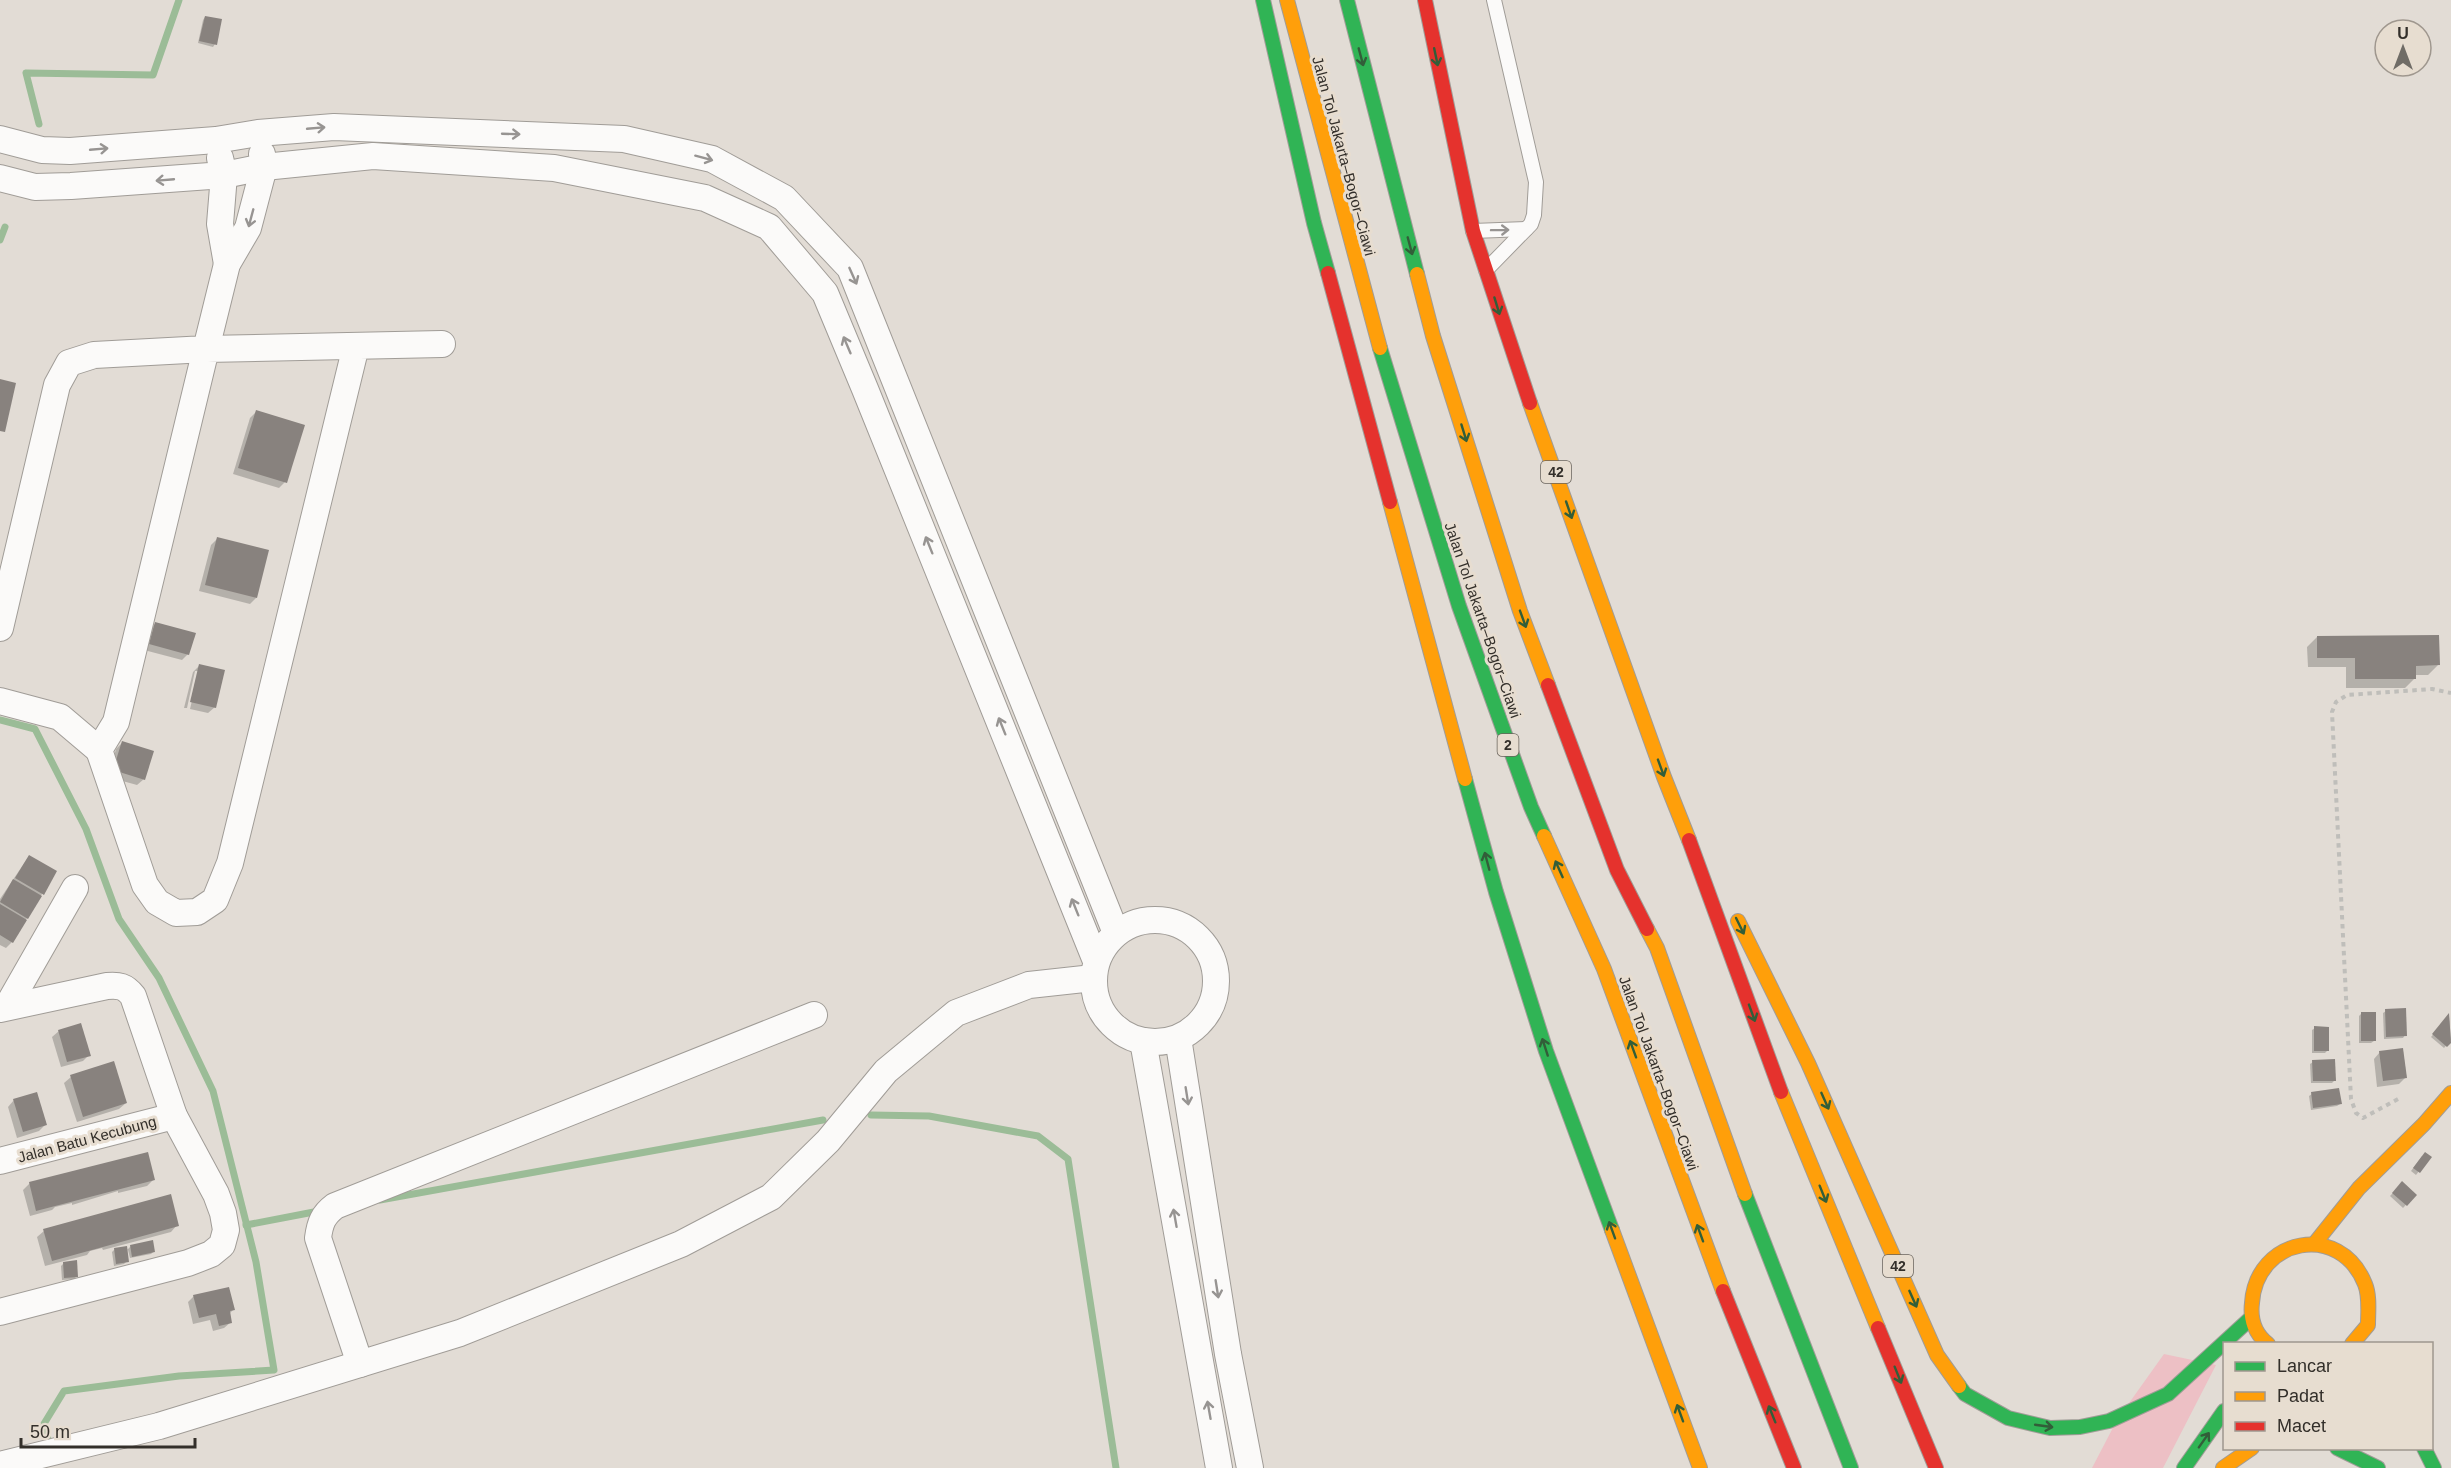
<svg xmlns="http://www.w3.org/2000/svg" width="2451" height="1468" viewBox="0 0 2451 1468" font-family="Helvetica,sans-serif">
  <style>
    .green { fill: #edc0c5 }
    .shadow { fill: #0003 }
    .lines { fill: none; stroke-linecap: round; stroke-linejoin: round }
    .stream { stroke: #9bbc97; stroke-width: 7 }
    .building { fill: #88827e }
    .lane-casing { stroke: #a09c97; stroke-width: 16 }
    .street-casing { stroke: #a09c97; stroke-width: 28 }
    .fast-casing { stroke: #a09c97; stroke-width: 16 }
    .slow-casing { stroke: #a09c97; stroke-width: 16 }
    .jam-casing { stroke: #a09c97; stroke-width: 16 }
    .path { stroke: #bfbeba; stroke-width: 4; stroke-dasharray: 4.5 4.5; stroke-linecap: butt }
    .lane { stroke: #fbfaf9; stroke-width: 14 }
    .street { stroke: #fbfaf9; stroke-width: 26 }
    .fast { stroke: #30b455; stroke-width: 14 }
    .slow { stroke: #ff9f0a; stroke-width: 14 }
    .jam { stroke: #e5322d; stroke-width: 14 }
    .oneway { stroke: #325e39 }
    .oneway2 { stroke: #979492 }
    .labels { text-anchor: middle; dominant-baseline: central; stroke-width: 6; stroke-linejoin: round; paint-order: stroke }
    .shield { fill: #e7ddd0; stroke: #69635c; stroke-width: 1.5 }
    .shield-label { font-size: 14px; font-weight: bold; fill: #332f2a }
    .street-label { font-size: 15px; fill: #332f2a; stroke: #e7ddd0 }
  </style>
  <rect width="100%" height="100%" fill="#e2dcd5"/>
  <path class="green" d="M2164,1354l52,11 -53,103h-71l25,-48z"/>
  <g class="shadow">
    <path d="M205,17l10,27 -2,3 -15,-4 5,-23z"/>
    <path d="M256,412l29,70 -6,6 -46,-14 17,-56z"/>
    <path d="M217,539l39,59 -6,6 -51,-13 12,-46z"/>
    <path d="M156,623l32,31 -6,6 -38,-10 5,-20z"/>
    <path d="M2317,637l121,28 -10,10h-13v3l-10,10h-59v-21h-38l-1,-20z"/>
    <path d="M199,666l16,41 -7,6 -18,-4 9,-38h-4l-8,37h-3l9,-36z"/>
    <path d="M122,743l22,36 -7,6 -29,-8 8,-28z"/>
    <path d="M29,856l13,38 -30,48 -6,6 -6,-3v-46z"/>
    <path d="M2386,1011l19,24 -2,3 -19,1 -1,-26z"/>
    <path d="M2362,1013l12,28 -3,2h-12v-27z"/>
    <path d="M2449,1016l2,24 -7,8 -13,-11z"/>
    <path d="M2315,1028l13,22 -3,3h-13v-23z"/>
    <path d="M59,1031l30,24 -6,6 -22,6 -9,-30z"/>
    <path d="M2380,1052l25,26 -6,6 -22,3 -3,-28z"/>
    <path d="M2313,1062l22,18 -3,3h-21l-1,-19z"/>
    <path d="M71,1077l55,26 -7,6 -42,13 -13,-39z"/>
    <path d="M2312,1094l28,10 -3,2 -26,4 -2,-14z"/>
    <path d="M14,1100l31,25 -6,6 -22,7 -9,-31z"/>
    <path d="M2422,1156l8,1 -14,18 -5,-4z"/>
    <path d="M153,1180l-6,6 -29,7v-2l-46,14v-2l-17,4 -3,3 -22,6 -7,-26 7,-7z"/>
    <path d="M2402,1183l13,12 -12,13 -13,-12z"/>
    <path d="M177,1225l-6,7 -68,18 -1,-2 -12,3 -3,4 -42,11 -8,-29 7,-6z"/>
    <path d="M131,1246l23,5 -3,3 -21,4 -2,-8 -2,1z"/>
    <path d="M115,1249l12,12 -3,3 -10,2 -2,-14z"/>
    <path d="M64,1263l13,13 -3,3 -12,1 -1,-14z"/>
    <path d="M194,1296l39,14 -4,4 2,8 -7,6 -11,3 -3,-11 -17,4 -5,-22z"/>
  </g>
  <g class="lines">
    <g class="stream">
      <path d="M39,124l-13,-51 127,2 26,-75"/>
      <path d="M0,240l5,-13"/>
      <path d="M0,720l35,9 51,100 33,90 40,59 54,113 43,171 18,108 -95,6 -115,15 -22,36 10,20"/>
      <path d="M871,1115l58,1 109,20 30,23 48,309"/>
      <path d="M380,1200l443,-80"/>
      <path d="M246,1225l73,-14"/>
    </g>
  </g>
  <g class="building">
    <path d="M205,16l17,3 -5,26 -18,-4z"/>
    <path d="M0,379l16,4 -11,49 -5,-1z"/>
    <path d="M256,410l49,15 -18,58 -49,-15z"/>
    <path d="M217,537l52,13 -12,48 -52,-13z"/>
    <path d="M155,622l41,11 -7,22 -40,-11z"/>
    <path d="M2439,635l1,30 -24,1v13h-61v-21h-38v-22z"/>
    <path d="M199,664l26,6 -9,38 -26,-6z"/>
    <path d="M122,741l32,10 -9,29 -32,-10z"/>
    <path d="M29,855l28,16 -13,24 -29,-17z"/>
    <path d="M13,879l29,17 -14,23 -28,-17z"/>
    <path d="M0,904l27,16 -14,23 -13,-8z"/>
    <path d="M2406,1008l1,28 -21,1 -1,-28z"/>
    <rect x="2361" y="1012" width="15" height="29"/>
    <path d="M2449,1013l2,30 -4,4 -15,-13z"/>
    <path d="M81,1023l10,33 -24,6 -9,-32z"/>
    <path d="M2314,1026l15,1v24h-15z"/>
    <path d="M2403,1048l4,30 -24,3 -4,-30z"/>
    <path d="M2335,1059l1,22h-23l-1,-21z"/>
    <path d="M114,1061l13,42 -44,14 -13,-42z"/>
    <path d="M2339,1088l3,16 -29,4 -2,-16z"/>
    <path d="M37,1092l10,33 -24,7 -10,-33z"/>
    <path d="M148,1152l7,28 -119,31 -7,-29z"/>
    <path d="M2425,1152l7,5 -12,16 -7,-5z"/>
    <path d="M2402,1181l15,14 -10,11 -15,-13z"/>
    <path d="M171,1194l8,32 -127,35 -9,-32z"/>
    <path d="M153,1240l2,12 -23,5 -2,-12z"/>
    <path d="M127,1246l2,16 -13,2 -2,-16z"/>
    <path d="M77,1260l1,17 -14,1 -1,-16z"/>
    <path d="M229,1287l6,23 -5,1 2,12 -13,3 -3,-12 -17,4 -6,-23z"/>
  </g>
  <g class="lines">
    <g class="lane-casing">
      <g id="lane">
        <path d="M1473,231l53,-2"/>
        <path d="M1486,270l45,-46 3,-9 2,-33 -42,-182"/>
      </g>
    </g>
    <g class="street-casing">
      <g id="street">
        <path d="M0,139l42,11 28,1 146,-11 42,-7 76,-6 290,12 88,20 72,39 66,70 266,665"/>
        <path d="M220,158l4,17 -4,49 7,40"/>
        <path d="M0,178l35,9 36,-1 153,-11 40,-8 109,-11 181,12 151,30 64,29 56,66 40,96 231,572"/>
        <path d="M356,346l-126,517 -15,37 -18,12 -21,1 -19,-11 -12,-17 -46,-135 17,-28 90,-373 236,-5"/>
        <path d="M0,628l57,-243 12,-22 25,-8 112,-6 21,-85 21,-36 16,-61 -2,-13"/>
        <path d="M0,701l60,16 39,33"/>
        <circle cx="1155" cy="981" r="61"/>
        <path d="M7,1007l68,-119"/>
        <path d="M0,1009l107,-23c12,-1 18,0 26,10l41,120 42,78 7,19 3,17 -4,15 -11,9 -23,9 -188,49"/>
        <path d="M1178,1038l50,316 22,114"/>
        <path d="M1143,1041l76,427"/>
        <path d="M0,1161l174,-45"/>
        <path d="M360,1364l-42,-126c2,-15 5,-23 17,-32l479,-191"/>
        <path d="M0,1465l159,-39 301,-93 221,-89 90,-47 57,-56 58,-70 70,-58 73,-28 64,-7"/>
      </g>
    </g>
    <g class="fast-casing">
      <g id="fast">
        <path d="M1263,0l51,223 14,50"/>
        <path d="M1347,0l70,274"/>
        <path d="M1380,348l79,258 72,201 13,29"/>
        <path d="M1465,779l31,113 50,159 66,179"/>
        <path d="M1745,1194l106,274"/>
        <path d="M1959,1386l6,8 43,24 42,10 30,-1 29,-6 59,-27 83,-76"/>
        <path d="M2337,1448l41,20"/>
        <path d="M2424,1448l10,20"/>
        <path d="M2184,1468l40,-57"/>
      </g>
    </g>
    <g class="slow-casing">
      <g id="slow">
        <path d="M1287,0l93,348"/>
        <path d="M1417,274l16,62 87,275 28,74"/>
        <path d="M1530,403l134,374 25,63"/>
        <path d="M1390,502l75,277"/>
        <path d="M1544,836l60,133 119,322"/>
        <path d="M1738,921l70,142 129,292 22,31"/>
        <path d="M1647,929l10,19 88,246"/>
        <path d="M1781,1092l97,236"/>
        <path d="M1612,1230l88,238"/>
        <path d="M2315,1243l44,-55 65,-64 27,-31"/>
        <path d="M2268,1344c-13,-10 -18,-25 -16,-41 4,-65 88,-82 113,-19 5,12 3,28 3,41l-16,19"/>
        <path d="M2223,1468l29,-20"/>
      </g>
    </g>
    <g class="jam-casing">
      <g id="jam">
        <path d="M1425,0l48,231 57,172"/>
        <path d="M1328,273l62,229"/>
        <path d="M1548,685l69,185 30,59"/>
        <path d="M1689,840l92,252"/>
        <path d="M1723,1291l71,177"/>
        <path d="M1878,1328l58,140"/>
      </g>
    </g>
    <path class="path" d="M2398,1099l-35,19 -7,-5 -5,-14 -19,-387 4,-10 11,-7 85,-6 19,4"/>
    <use href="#lane" class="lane"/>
    <use href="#street" class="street"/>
    <use href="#fast" class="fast"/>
    <use href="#slow" class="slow"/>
    <use href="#jam" class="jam"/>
  </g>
  <defs><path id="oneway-shaft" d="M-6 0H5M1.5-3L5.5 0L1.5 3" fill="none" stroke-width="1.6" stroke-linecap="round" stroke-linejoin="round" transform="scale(1.5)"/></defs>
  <g class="oneway">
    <use href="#oneway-shaft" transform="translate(1361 57) rotate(75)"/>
    <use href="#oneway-shaft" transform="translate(1436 57) rotate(78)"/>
    <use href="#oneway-shaft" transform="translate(1410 246) rotate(75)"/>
    <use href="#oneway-shaft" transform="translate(1497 306) rotate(73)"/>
    <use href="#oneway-shaft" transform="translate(1464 433) rotate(73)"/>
    <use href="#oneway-shaft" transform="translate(1569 510) rotate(71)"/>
    <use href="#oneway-shaft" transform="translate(1523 619) rotate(70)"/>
    <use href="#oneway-shaft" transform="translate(1661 768) rotate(70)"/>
    <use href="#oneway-shaft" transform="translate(1487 861) rotate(-105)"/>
    <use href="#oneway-shaft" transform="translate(1559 869) rotate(-114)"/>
    <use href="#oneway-shaft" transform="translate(1740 926) rotate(64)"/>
    <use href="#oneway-shaft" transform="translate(1752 1013) rotate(70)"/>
    <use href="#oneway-shaft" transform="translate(1545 1047) rotate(-108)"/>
    <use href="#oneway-shaft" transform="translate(1633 1049) rotate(-110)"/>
    <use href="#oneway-shaft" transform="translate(1825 1101) rotate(66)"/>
    <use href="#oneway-shaft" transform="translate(1823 1194) rotate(68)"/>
    <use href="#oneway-shaft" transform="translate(1612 1230) rotate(-110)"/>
    <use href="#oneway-shaft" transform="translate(1700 1233) rotate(-110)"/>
    <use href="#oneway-shaft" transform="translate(1913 1299) rotate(66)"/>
    <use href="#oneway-shaft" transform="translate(1898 1375) rotate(68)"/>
    <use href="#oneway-shaft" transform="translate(1680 1413) rotate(-110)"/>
    <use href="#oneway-shaft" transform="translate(1772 1414) rotate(-112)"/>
    <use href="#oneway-shaft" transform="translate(2044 1426) rotate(8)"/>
    <use href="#oneway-shaft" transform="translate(2204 1440) rotate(-55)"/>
  </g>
  <g class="oneway2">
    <use href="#oneway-shaft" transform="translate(316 128) rotate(-5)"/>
    <use href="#oneway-shaft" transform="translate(511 134) rotate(2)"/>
    <use href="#oneway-shaft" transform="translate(99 149) rotate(-5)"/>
    <use href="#oneway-shaft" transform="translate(704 158) rotate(15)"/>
    <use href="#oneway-shaft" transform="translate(165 180) rotate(175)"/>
    <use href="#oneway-shaft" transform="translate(251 218) rotate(105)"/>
    <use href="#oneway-shaft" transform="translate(1500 230) rotate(-1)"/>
    <use href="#oneway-shaft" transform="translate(853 276) rotate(66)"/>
    <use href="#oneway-shaft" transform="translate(847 345) rotate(-113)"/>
    <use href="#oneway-shaft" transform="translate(929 545) rotate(-112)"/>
    <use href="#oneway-shaft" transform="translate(1002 726) rotate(-112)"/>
    <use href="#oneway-shaft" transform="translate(1075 907) rotate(-112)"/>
    <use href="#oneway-shaft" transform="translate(1187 1096) rotate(81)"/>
    <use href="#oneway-shaft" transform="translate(1175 1218) rotate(-100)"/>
    <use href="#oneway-shaft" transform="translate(1217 1289) rotate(81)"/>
    <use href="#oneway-shaft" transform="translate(1209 1410) rotate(-100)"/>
  </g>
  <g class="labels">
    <g class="shield">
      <rect x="1541" y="461" width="30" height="22" rx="4.5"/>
      <rect x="1497.5" y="734" width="21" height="22" rx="4.5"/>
      <rect x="1883" y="1255" width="30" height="22" rx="4.5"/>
    </g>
    <g class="shield-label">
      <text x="1556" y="472">42</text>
      <text x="1508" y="745">2</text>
      <text x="1898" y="1266">42</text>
    </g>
    <g class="street-label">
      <text transform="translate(1344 156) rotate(75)">Jalan Tol Jakarta–Bogor–Ciawi</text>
      <text transform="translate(1483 620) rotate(71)">Jalan Tol Jakarta–Bogor–Ciawi</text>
      <text transform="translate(1659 1073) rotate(70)">Jalan Tol Jakarta–Bogor–Ciawi</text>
      <text transform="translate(87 1139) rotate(-15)">Jalan Batu Kecubung</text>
    </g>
  </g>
  <rect x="2223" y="1342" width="210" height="108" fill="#e7ddd0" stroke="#9f978e" stroke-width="1.5"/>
  <rect x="2235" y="1362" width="30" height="9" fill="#30b455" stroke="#9f978e" stroke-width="1.5"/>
  <text x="2277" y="1372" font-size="18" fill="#332f2a">Lancar</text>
  <rect x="2235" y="1392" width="30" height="9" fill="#ff9f0a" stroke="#9f978e" stroke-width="1.5"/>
  <text x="2277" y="1402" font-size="18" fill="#332f2a">Padat</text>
  <rect x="2235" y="1422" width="30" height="9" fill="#e5322d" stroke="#9f978e" stroke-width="1.5"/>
  <text x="2277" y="1432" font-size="18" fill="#332f2a">Macet</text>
  <g transform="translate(2403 48)"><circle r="28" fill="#e7ddd0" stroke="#9f978e" stroke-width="1.5"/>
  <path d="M0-4.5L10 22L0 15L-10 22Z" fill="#706c66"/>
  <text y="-9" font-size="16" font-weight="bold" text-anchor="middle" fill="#332f2a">U</text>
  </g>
  <path d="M21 1438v9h174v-9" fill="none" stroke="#332f2a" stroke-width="3"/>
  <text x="30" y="1438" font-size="18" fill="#332f2a" stroke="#e7ddd0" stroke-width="4.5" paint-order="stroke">50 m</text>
</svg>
